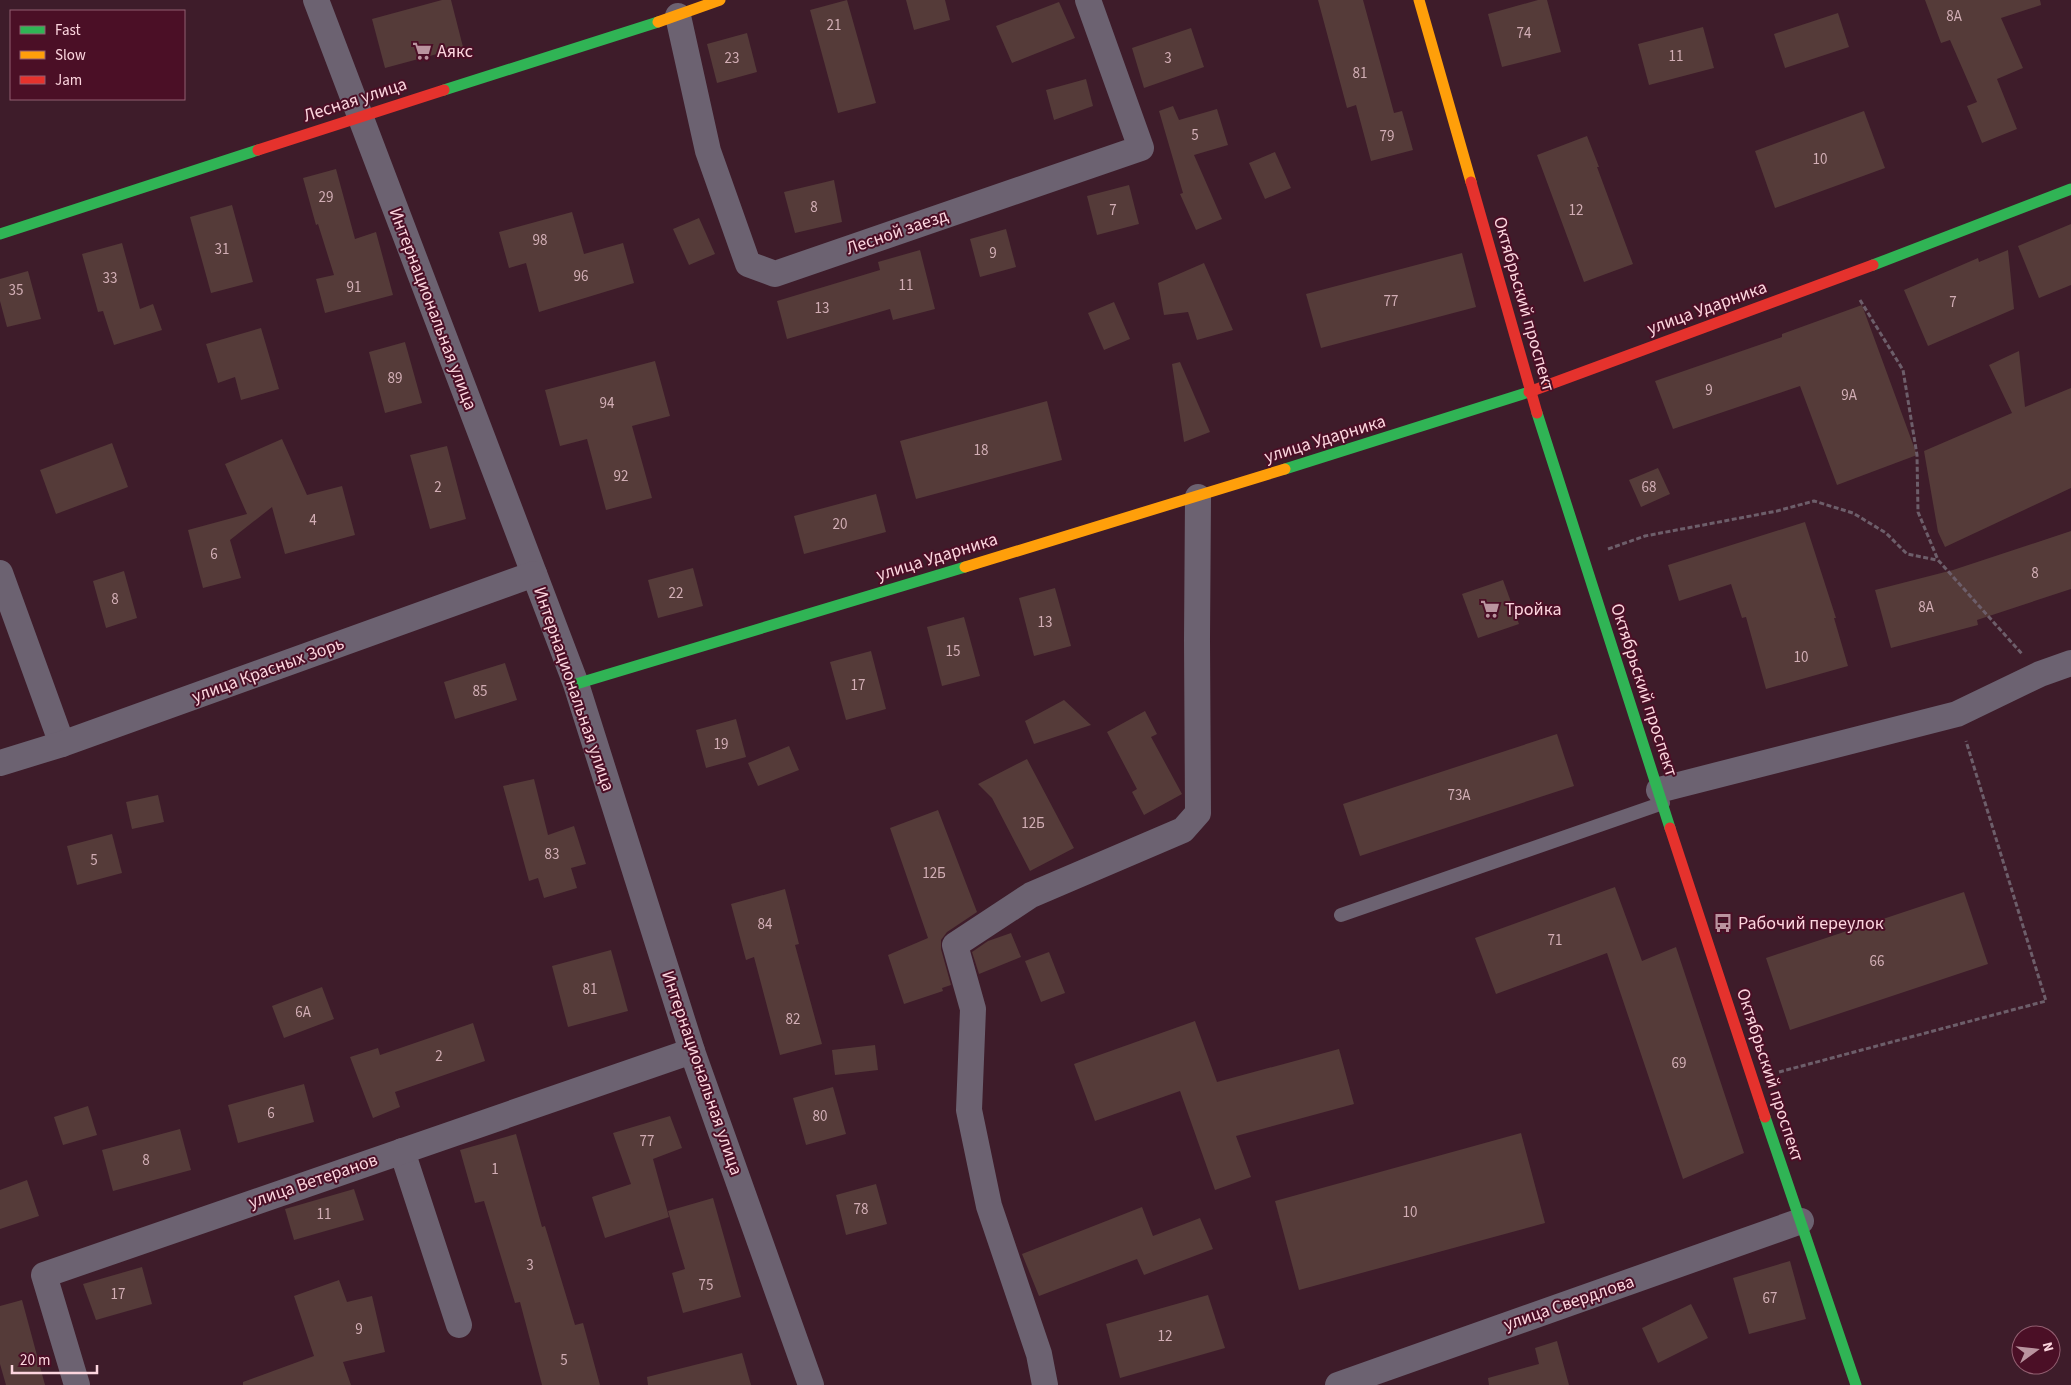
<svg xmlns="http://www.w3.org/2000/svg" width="2071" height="1385" viewBox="0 0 2071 1385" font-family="'Source Sans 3',sans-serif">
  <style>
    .building { fill: #553b39 }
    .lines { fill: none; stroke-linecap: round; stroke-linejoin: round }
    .path { stroke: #6d5e6a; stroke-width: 3; stroke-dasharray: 5 2.5; stroke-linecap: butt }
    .lane { stroke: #6c6271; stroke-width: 14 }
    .street { stroke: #6c6271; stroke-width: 26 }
    .fast { stroke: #30b455; stroke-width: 11 }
    .slow { stroke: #ff9f0a; stroke-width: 11 }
    .jam { stroke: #e5322d; stroke-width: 11 }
    .labels { text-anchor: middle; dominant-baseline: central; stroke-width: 4; stroke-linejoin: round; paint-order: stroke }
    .number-label { font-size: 15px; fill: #d2aeb5 }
    .poi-label { font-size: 18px; fill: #fcd5de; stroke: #4b0f26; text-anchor: start }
    .street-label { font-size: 18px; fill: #fcd5de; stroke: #4b0f26 }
  </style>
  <rect width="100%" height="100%" fill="#3e1c2a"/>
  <g class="building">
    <path d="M442,0h9l12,47 -78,21 -13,-49z"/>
    <path d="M847,0l29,103 -38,10 -28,-103z"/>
    <path d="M906,0h39l5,20 -36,10z"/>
    <path d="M1318,0h45l31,113 8,-2 11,39 -42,11 -15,-56 -9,3z"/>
    <path d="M1538,0h9l14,52 -59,15 -14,-53z"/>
    <path d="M1925,0h115l1,5 -40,13 22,50 -26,11 20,50 -35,14 -15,-37 10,-4 -27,-62 -9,3z"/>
    <path d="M1059,2l16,36 -63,25 -16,-37z"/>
    <path d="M1838,13l11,34 -64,21 -11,-34z"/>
    <path d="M1703,27l11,41 -65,17 -11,-41z"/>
    <path d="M1191,28l13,39 -60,21 -12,-40z"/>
    <path d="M747,33l10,39 -40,11 -10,-39z"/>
    <path d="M1086,79l7,27 -39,14 -8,-30z"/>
    <path d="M1173,106l6,14 38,-11 11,36 -34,10 28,64 -26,11 -16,-36 3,-1 -24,-82z"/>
    <path d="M1864,111l21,57 -110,40 -20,-57z"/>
    <path d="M1587,136l12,31h-2l36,97 -49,18 -47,-127z"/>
    <path d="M1275,152l16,36 -26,11 -16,-36z"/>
    <path d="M336,169l19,70 21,-7 17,63 -68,18 -9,-34 18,-4 -16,-51 -2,1 -13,-47z"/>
    <path d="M834,180l8,42 -47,11 -11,-41z"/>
    <path d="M1129,185l10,39 -42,11 -10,-39z"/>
    <path d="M232,205l21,77 -42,11 -21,-76z"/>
    <path d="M572,212l12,42 39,-11 11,40 -95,29 -13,-49 -17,5 -10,-36z"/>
    <path d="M699,218l16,36 -26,11 -16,-36z"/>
    <path d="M2071,224v61l-32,13 -21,-52z"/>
    <path d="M1006,229l10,38 -36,10 -10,-38z"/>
    <path d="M122,243l18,66 13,-5 9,26 -48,15 -11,-34 -5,1 -16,-58z"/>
    <path d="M920,250l15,59 -42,11 -3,-11 -103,30 -10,-38 103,-31 -2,-8z"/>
    <path d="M2008,250l6,59 -86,37 -24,-56 74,-32 1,4z"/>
    <path d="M1462,253l14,54 -155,41 -15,-54z"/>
    <path d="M1204,263l29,67 -36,10 -9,-28 -24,3 -6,-32z"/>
    <path d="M28,271l13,48 -34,8 -7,-26v-22z"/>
    <path d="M1114,302l16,37 -26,11 -16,-37z"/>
    <path d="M1862,305l55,150 -80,30 -37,-99 -127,43 -18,-48 127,-44v-3z"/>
    <path d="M261,328l18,61 -38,11 -6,-23 -17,6 -12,-39z"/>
    <path d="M405,342l17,61 -37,10 -16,-61z"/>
    <path d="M2019,351l6,56 46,-19v100l-126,59 -7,-15 -14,-81 88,-38 -23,-48z"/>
    <path d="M655,361l15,55 -38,10 20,72 -46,12 -19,-71 -27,7 -15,-56z"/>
    <path d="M1180,362l30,70 -26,10 -12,-78z"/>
    <path d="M1047,401l15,59 -146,39 -16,-58z"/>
    <path d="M282,439l25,56 35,-9 13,49 -70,19 -13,-47 -42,33 11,38 -38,10 -15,-58 59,-16 -22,-50z"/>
    <path d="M112,443l16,44 -72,27 -16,-44z"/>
    <path d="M447,446l19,73 -36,10 -20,-74z"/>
    <path d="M1658,468l12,26 -29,13 -12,-27z"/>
    <path d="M876,494l10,38 -82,22 -10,-38z"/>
    <path d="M1805,522l31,96h-2l14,48 -82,23 -20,-72 -4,1 -11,-34 -52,17 -11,-36z"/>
    <path d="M2071,531v58l-94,31 1,5 -87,23 -16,-58 78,-20z"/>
    <path d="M693,568l10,38 -45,12 -10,-38z"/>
    <path d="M124,571l13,47 -31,10 -13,-47z"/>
    <path d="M1503,580l16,44 -41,14 -16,-44z"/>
    <path d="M1055,588l16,58 -37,10 -15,-58z"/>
    <path d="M964,617l16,59 -38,10 -15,-59z"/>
    <path d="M871,651l15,58 -40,11 -16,-58z"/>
    <path d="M505,663l12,37 -62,19 -11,-37z"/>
    <path d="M1064,700l27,25 -57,19 -9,-23z"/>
    <path d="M1145,711l12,23 -6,3 31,57 -38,21 -12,-23 5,-3 -30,-57z"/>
    <path d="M736,719l10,38 -40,11 -10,-38z"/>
    <path d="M1557,734l17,52 -214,70 -17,-52z"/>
    <path d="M789,746l10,24 -41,16 -10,-23z"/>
    <path d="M1027,759l47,89 -44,23 -38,-73 -14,-14z"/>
    <path d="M534,779l14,56 26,-9 12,38 -15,4 6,20 -33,10 -6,-20 -9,3 -26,-95z"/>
    <path d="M158,795l6,27 -32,7 -6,-27z"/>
    <path d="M938,810l39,102 -30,20 -6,8v9l10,36 -9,3 1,3 -39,13 -16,-49 40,-17 -38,-110z"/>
    <path d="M112,834l10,39 -45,12 -10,-39z"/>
    <path d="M1615,887l27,74 34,-14 68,206 -61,26 -76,-226 -111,41 -21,-56z"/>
    <path d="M785,889l14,55 -4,1 27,99 -42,11 -26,-98 -8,3 -15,-56z"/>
    <path d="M1964,892l24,72 -198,66 -24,-72z"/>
    <path d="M1011,933l10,24 -42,17 -7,-22 16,-11z"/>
    <path d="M611,950l17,61 -60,16 -16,-61z"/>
    <path d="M1049,952l16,41 -24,9 -16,-41z"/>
    <path d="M322,987l12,32 -50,19 -12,-32z"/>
    <path d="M1195,1021l22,61 122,-33 15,55 -118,32 15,41 -36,13 -35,-99 -85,30 -21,-57z"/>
    <path d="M473,1023l12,38 -90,31 5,15 -27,11 -23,-61 28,-9 2,7z"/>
    <path d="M875,1045l3,25 -43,5 -3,-25z"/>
    <path d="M304,1084l10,38 -76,21 -10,-38z"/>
    <path d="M833,1087l13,47 -40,11 -13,-47z"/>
    <path d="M88,1106l9,29 -34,10 -9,-28z"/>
    <path d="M670,1116l12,32 -29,11 16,58 -64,21 -13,-41 39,-13 -18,-51z"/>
    <path d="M180,1129l11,41 -78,21 -11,-41z"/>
    <path d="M1521,1133l24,90 -246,67 -24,-89z"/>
    <path d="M516,1134l26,93 3,-1 30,99 8,-2 17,62h-58l-22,-83 -5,1 -31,-102 -9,2 -15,-53z"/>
    <path d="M27,1180l12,36 -39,13v-39z"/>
    <path d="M876,1184l11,40 -41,11 -10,-40z"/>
    <path d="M354,1189l10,31 -70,20 -9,-31z"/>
    <path d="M713,1198l28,99 -58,16 -11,-40 13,-4 -17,-58z"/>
    <path d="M1142,1207l11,29 47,-18 13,31 -69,26 -7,-16 -98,37 -17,-42z"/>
    <path d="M1790,1261l16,58 -57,15 -16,-56z"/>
    <path d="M142,1267l10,37 -56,16 -13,-36z"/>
    <path d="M339,1280l8,22 25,-6 13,56 -42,10 8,23h-108v-3l71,-26 -20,-60z"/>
    <path d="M1208,1295l17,53 -105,30 -14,-54z"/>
    <path d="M22,1300l23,85h-39l-6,-21v-58z"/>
    <path d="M1691,1304l17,34 -50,25 -16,-35z"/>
    <path d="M1557,1341l12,44h-80l-1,-7 51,-14 -4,-16z"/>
    <path d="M742,1353l9,32h-103l-1,-8z"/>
  </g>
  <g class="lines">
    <g class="path">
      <path d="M1860,300l43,70 14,85 1,57 20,48 84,94"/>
      <path d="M1608,549l37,-13 132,-25 37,-10 39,12 33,20 21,21 30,6"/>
      <path d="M1779,1072l267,-71 -80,-260"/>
    </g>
    <path class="lane" d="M1341,915l322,-112"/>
    <g class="street">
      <path d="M316,0l260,684 116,367 119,334"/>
      <path d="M678,16l30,135 40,113 27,10 366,-126 -53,-148"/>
      <path d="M0,573l62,171"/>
      <path d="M0,763l62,-19 472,-170"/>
      <path d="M1659,790l298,-76 83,-40 31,-11"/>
      <path d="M402,1151l57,174"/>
      <path d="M77,1385l-33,-110 648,-224"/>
      <path d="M1045,1385l-6,-31 -50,-148 -20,-96 4,-101 -18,-64 76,-50 152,-65 15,-17 -1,-173 1,-143"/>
      <path d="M1338,1385l463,-164"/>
    </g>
    <g class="fast">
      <path d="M444,90l214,-68"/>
      <path d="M0,234l258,-84"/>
      <path d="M1873,265l198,-76"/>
      <path d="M1537,413l133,415"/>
      <path d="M1285,469l244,-77"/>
      <path d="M576,684l389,-117"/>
      <path d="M1765,1117l91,268"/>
    </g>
    <g class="slow">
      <path d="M1419,0l52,182"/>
      <path d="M658,22l62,-22"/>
      <path d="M965,567l320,-98"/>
    </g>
    <g class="jam">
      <path d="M258,150l186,-60"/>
      <path d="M1471,182l66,231"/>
      <path d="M1529,392l344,-127"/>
      <path d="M1670,828l95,289"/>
    </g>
  </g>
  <defs>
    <g id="supermarket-bare" transform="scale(1.5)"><path d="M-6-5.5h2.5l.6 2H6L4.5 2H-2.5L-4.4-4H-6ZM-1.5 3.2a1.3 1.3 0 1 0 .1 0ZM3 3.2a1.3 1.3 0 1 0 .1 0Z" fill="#ba949f" stroke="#4b0f26" stroke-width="2.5" paint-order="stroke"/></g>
    <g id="bus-bare" transform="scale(1.5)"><path d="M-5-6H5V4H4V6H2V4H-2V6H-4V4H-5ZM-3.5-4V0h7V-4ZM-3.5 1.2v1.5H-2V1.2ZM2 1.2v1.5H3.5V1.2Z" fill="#ba949f" stroke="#4b0f26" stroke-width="2.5" paint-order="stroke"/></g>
  </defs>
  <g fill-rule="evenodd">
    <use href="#supermarket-bare" x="422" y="51"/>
    <use href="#supermarket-bare" x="1490" y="609"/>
    <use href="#bus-bare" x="1723" y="923"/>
  </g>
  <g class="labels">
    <g class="number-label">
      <text x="1954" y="16">8А</text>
      <text x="834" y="25">21</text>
      <text x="1524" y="33">74</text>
      <text x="1676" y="56">11</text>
      <text x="732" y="58">23</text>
      <text x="1168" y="58">3</text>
      <text x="1360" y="73">81</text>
      <text x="1195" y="135">5</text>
      <text x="1387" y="136">79</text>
      <text x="1820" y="159">10</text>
      <text x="326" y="197">29</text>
      <text x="814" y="207">8</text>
      <text x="1113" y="210">7</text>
      <text x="1576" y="210">12</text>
      <text x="540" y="240">98</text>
      <text x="222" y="249">31</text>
      <text x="993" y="253">9</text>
      <text x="581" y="276">96</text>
      <text x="110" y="278">33</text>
      <text x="906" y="285">11</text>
      <text x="354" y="287">91</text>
      <text x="16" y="290">35</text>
      <text x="1391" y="301">77</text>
      <text x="1953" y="302">7</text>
      <text x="822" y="308">13</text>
      <text x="395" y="378">89</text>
      <text x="1709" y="390">9</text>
      <text x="1849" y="395">9А</text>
      <text x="607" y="403">94</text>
      <text x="981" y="450">18</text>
      <text x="621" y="476">92</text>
      <text x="438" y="487">2</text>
      <text x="1649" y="487">68</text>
      <text x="313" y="520">4</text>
      <text x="840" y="524">20</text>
      <text x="214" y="554">6</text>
      <text x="2035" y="573">8</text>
      <text x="676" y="593">22</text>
      <text x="115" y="599">8</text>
      <text x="1926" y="607">8А</text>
      <text x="1045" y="622">13</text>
      <text x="953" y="651">15</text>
      <text x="1801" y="657">10</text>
      <text x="858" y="685">17</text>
      <text x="480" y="691">85</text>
      <text x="721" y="744">19</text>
      <text x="1459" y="795">73А</text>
      <text x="1033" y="823">12Б</text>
      <text x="552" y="854">83</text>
      <text x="94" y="860">5</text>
      <text x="934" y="873">12Б</text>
      <text x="765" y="924">84</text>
      <text x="1555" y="940">71</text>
      <text x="1877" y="961">66</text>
      <text x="590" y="989">81</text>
      <text x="303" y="1012">6А</text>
      <text x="793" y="1019">82</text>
      <text x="439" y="1056">2</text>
      <text x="1679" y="1063">69</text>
      <text x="271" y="1113">6</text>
      <text x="820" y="1116">80</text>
      <text x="647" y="1141">77</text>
      <text x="146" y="1160">8</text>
      <text x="495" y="1169">1</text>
      <text x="861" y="1209">78</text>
      <text x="1410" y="1212">10</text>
      <text x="324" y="1214">11</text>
      <text x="530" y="1265">3</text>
      <text x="706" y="1285">75</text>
      <text x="118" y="1294">17</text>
      <text x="1770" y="1298">67</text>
      <text x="359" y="1329">9</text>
      <text x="1165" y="1336">12</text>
      <text x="564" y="1360">5</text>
    </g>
    <g class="poi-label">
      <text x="437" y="51">Аякс</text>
      <text x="1505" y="609">Тройка</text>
      <text x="1738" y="923">Рабочий переулок</text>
    </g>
    <g class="street-label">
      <text transform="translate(355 100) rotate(-18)">Лесная улица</text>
      <text transform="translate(897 232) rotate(-19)">Лесной заезд</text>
      <text transform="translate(1524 304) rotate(74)">Октябрьский проспект</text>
      <text transform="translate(1707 308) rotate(-20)">улица Ударника</text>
      <text transform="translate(433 309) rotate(69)">Интернациональная улица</text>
      <text transform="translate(1325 439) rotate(-17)">улица Ударника</text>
      <text transform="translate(937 557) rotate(-17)">улица Ударника</text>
      <text transform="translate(268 670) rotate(-20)">улица Красных Зорь</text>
      <text transform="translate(574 689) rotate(71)">Интернациональная улица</text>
      <text transform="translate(1644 690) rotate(72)">Октябрьский проспект</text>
      <text transform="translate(702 1073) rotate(71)">Интернациональная улица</text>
      <text transform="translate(1770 1075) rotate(72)">Октябрьский проспект</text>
      <text transform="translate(313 1181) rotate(-19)">улица Ветеранов</text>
      <text transform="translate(1569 1303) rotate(-19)">улица Свердлова</text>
    </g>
  </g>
  <rect x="10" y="10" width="175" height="90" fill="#4b0f26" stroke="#925e70"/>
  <rect x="20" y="26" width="25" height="8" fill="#30b455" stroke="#925e70"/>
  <text x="55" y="35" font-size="15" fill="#fcd5de">Fast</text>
  <rect x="20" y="51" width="25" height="8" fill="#ff9f0a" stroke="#925e70"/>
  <text x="55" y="60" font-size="15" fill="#fcd5de">Slow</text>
  <rect x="20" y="76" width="25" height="8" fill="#e5322d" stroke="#925e70"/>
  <text x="55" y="85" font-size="15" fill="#fcd5de">Jam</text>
  <g transform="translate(2036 1350) rotate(75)"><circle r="24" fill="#4b0f26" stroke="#925e70"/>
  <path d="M0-4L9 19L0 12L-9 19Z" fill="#ba949f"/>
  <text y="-8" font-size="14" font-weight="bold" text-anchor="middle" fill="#fcd5de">N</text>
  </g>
  <path d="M12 1365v8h85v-8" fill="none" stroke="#fcd5de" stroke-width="2.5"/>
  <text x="20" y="1365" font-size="15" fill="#fcd5de" stroke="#4b0f26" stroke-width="4" paint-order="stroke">20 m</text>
</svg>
